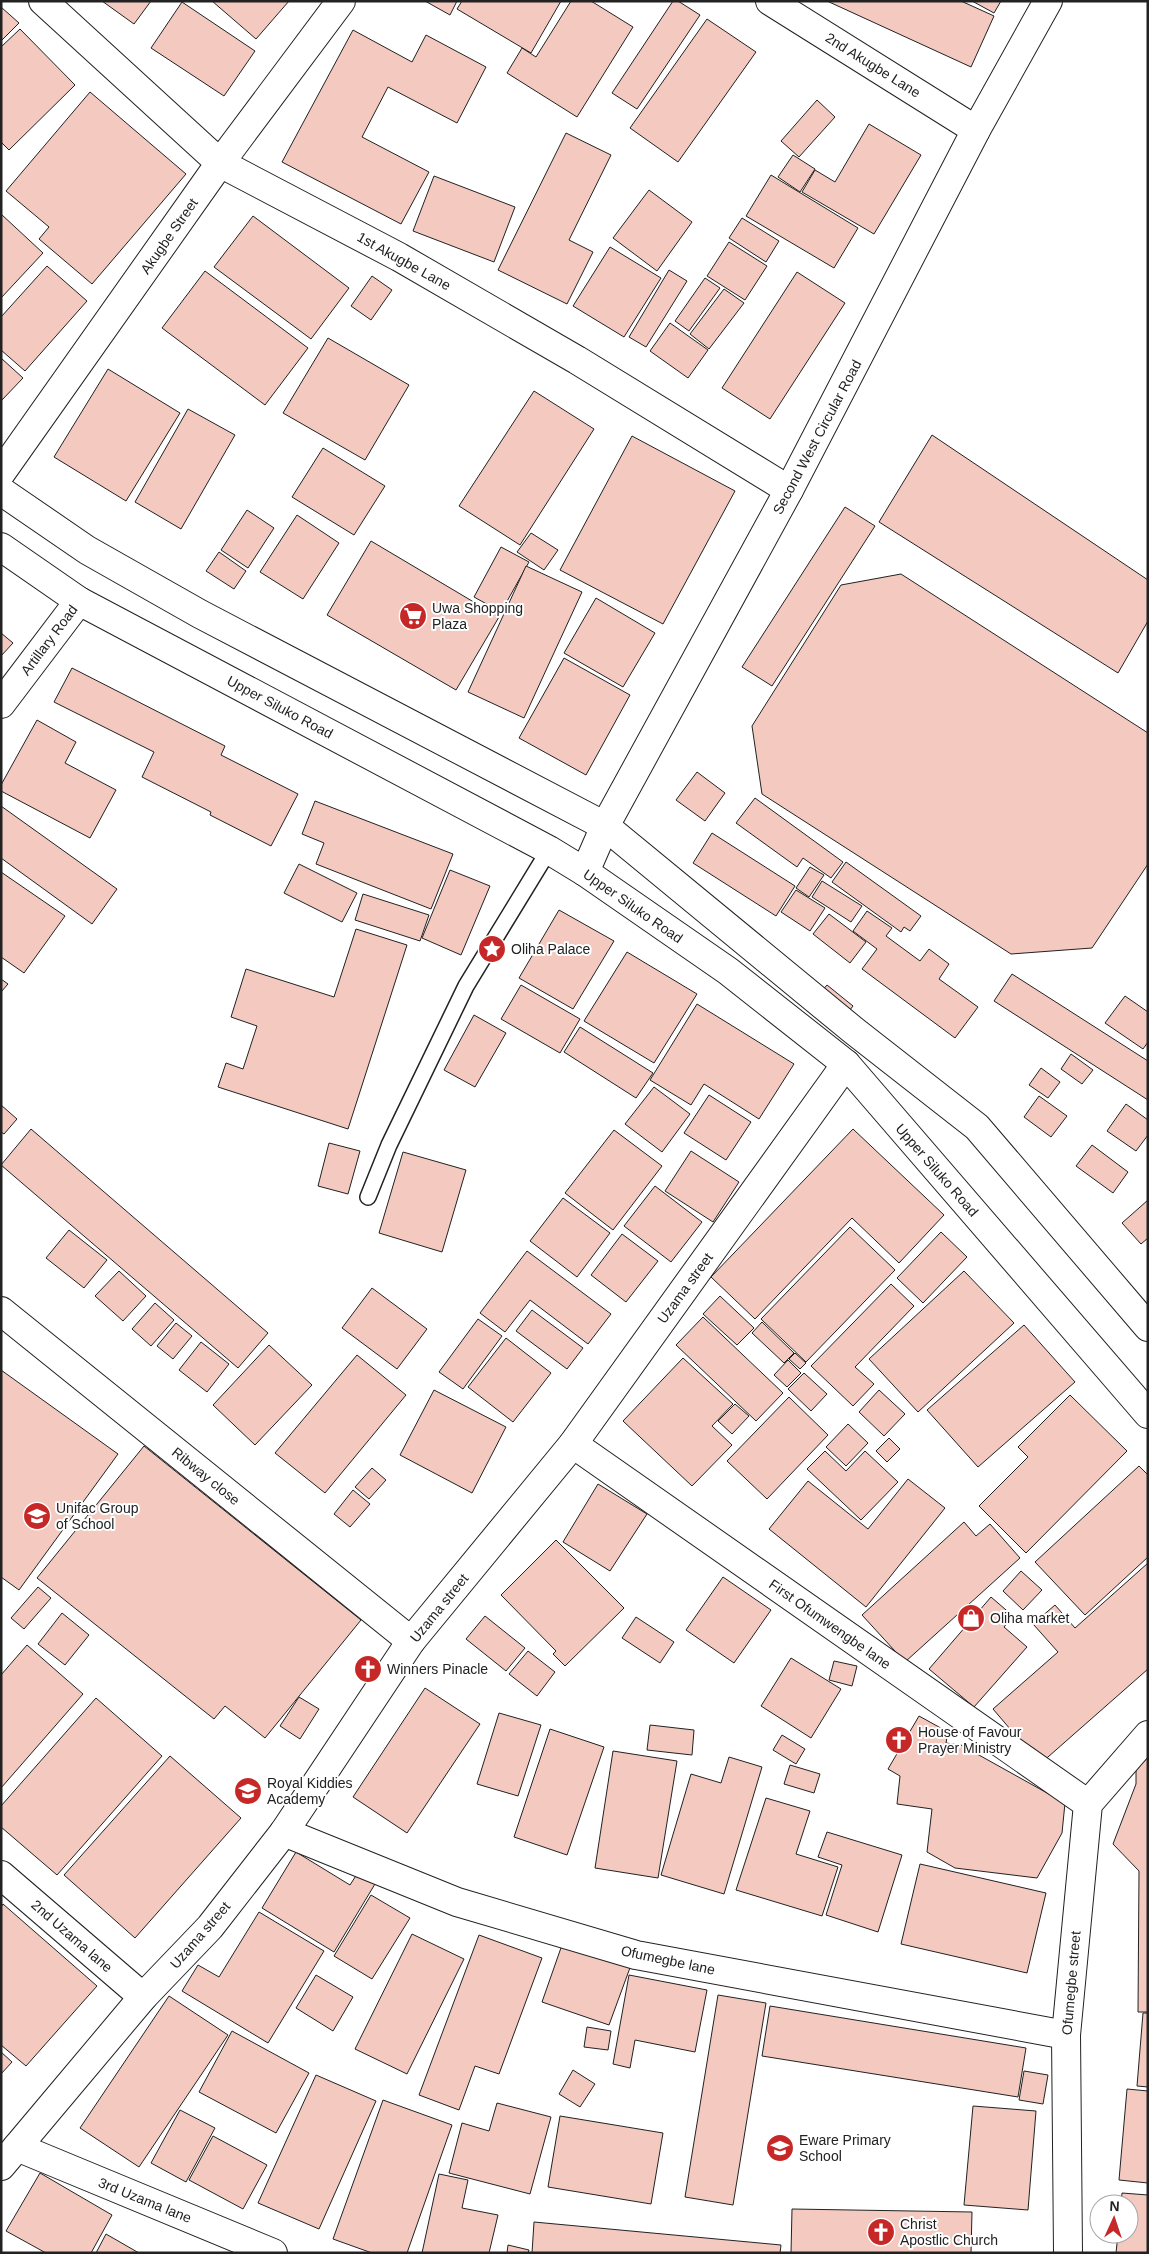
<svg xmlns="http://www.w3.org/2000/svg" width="1149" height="2254" viewBox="0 0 1149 2254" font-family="Arial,sans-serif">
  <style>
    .building { fill: #f3c9c0; stroke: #222 }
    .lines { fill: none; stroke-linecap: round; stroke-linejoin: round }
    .lane-casing { stroke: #222; stroke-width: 18 }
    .street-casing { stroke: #222; stroke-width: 30 }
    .secondary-casing { stroke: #222; stroke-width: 30 }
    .primary-casing { stroke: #222; stroke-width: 30 }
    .lane { stroke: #fff; stroke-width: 15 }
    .street { stroke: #fff; stroke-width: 28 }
    .secondary { stroke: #fff; stroke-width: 28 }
    .primary { stroke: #fff; stroke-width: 28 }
    .labels { text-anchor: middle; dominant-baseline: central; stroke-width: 4; stroke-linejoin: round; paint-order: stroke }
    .street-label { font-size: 14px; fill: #222; stroke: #fff }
    .poi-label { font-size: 14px; fill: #222; stroke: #fff; text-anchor: start }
  </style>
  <rect width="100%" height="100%" fill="#fff"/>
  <g class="building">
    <path d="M102,1h49l-17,23z"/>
    <path d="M212,1h77l-33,38z"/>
    <path d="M425,1h32l-7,14z"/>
    <path d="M462,1h99l-30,52 -74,-44z"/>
    <path d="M571,1h20l42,26 -56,90 -70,-44 15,-25 14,9z"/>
    <path d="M673,1h5l22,14 -63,94 -25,-16z"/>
    <path d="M827,1h134l33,15 -23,51z"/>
    <path d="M972,1h29l-7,12z"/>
    <path d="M182,2l73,49 -31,45 -73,-48z"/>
    <path d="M1,7l18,16 -18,18z"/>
    <path d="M707,19l49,33 -78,110 -48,-34z"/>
    <path d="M20,29l55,56 -66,65 -8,-8v-95z"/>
    <path d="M353,30l59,32 14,-27 60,32 -29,56 -69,-36 -26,50 67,35 -28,52 -119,-62z"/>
    <path d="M90,92l96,82 -94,110 -53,-45 10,-12 -43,-36z"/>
    <path d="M817,100l18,17 -36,40 -18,-16z"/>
    <path d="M869,124l52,31 -47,79 -72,-42 13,-22 20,12z"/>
    <path d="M566,133l45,22 -42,85 24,12 -26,52 -69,-34z"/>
    <path d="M793,155l22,14 -15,23 -22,-15z"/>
    <path d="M771,175l87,53 -24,40 -88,-52z"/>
    <path d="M434,176l81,31 -21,55 -81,-31z"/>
    <path d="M649,190l43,32 -35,49 -44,-33z"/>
    <path d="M1,214l42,39 -42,45z"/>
    <path d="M253,216l96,72 -38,51 -97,-72z"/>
    <path d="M742,218l37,23 -13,21 -37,-24z"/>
    <path d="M729,242l38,24 -22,34 -38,-24z"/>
    <path d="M610,247l51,31 -37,59 -51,-31z"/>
    <path d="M47,266l40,35 -62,70 -24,-21v-33z"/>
    <path d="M669,270l18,11 -41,66 -17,-10z"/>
    <path d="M205,271l103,77 -43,57 -103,-77z"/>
    <path d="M797,272l48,31 -75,116 -48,-31z"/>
    <path d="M372,276l20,14 -21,30 -20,-14z"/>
    <path d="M705,278l15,10 -31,43 -14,-10z"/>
    <path d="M724,289l20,14 -35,46 -19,-15z"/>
    <path d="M670,323l38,27 -20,28 -38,-27z"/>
    <path d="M328,338l81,47 -44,75 -82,-47z"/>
    <path d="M1,358l22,20 -22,23z"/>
    <path d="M108,369l72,44 -54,88 -72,-44z"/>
    <path d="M534,391l60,38 -74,116 -61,-39z"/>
    <path d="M188,409l47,26 -54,94 -46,-27z"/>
    <path d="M932,435l216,145v41l-30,52 -239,-151z"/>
    <path d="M632,436l103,55 -72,133 -103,-54z"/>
    <path d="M323,448l62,38 -31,49 -62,-38z"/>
    <path d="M845,507l30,19 -103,160 -30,-19z"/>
    <path d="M247,510l27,18 -26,40 -27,-18z"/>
    <path d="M297,515l42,28 -36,56 -43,-27z"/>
    <path d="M531,533l27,17 -14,20 -27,-18z"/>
    <path d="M371,541l128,76 -43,73 -129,-75z"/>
    <path d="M501,547l28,15 -28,50 -27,-15z"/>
    <path d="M219,552l27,19 -12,18 -28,-18z"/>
    <path d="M526,566l56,26 -58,126 -56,-26z"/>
    <path d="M901,574l247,159v131l-56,84 -81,6 -249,-160 -10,-68 89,-141z"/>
    <path d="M596,598l59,35 -32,54 -59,-34z"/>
    <path d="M1,633l12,10 -12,13z"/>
    <path d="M564,658l66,37 -44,80 -67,-37z"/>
    <path d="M72,668l153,78 -4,9 77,39 -27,52 -61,-31 1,-3 -69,-35 12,-25 -100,-50z"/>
    <path d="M37,720l39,22 -11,21 51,27 -26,48 -89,-47v-6z"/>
    <path d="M697,772l28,21 -20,28 -29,-21z"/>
    <path d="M755,798l88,64 -12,16 -28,-20 -6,9 -61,-44z"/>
    <path d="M315,801l138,53 -22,55 -115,-45 8,-21 -22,-9z"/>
    <path d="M1,806l116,83 -25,35 -91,-66z"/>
    <path d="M712,833l83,53 -19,30 -83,-53z"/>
    <path d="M846,862l75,54 -11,15 -6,-4 -3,5 -69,-50z"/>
    <path d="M299,864l58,29 -15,29 -58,-29z"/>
    <path d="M810,867l14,8 -15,22 -13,-9z"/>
    <path d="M450,870l40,16 -29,69 -39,-17z"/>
    <path d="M1,872l64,44 -41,57 -23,-16z"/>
    <path d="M822,881l40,25 -11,16 -39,-25z"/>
    <path d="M796,890l29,18 -15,23 -29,-19z"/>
    <path d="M363,894l66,21 -9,26 -65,-21z"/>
    <path d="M559,910l55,31 -41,68 -54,-31z"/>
    <path d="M867,911l25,17 -6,8 34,25 9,-12 20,15 -10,15 39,28 -23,31 -93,-69 15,-20 -24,-18z"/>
    <path d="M829,914l37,28 -16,21 -37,-29z"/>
    <path d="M356,929l51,16 -59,184 -130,-42 8,-24 17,6 14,-43 -26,-9 15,-48 88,28z"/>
    <path d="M627,952l70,42 -43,69 -70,-42z"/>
    <path d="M1012,974l136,87v39l-154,-99z"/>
    <path d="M1,979l7,5 -7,8z"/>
    <path d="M521,985l59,34 -20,34 -59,-34z"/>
    <path d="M827,985l26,21 -7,9 -26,-22z"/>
    <path d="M1125,996l23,16v30l-5,7 -38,-26z"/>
    <path d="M697,1004l97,60 -35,55 -55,-35 -13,21 -41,-25z"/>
    <path d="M474,1015l32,18 -31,54 -31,-17z"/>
    <path d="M580,1027l73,46 -17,25 -72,-46z"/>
    <path d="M1071,1054l22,16 -11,14 -21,-15z"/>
    <path d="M1041,1068l19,14 -12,16 -19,-13z"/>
    <path d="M654,1087l36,27 -28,38 -37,-28z"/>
    <path d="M709,1095l42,27 -25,38 -42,-27z"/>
    <path d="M1039,1096l28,20 -16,21 -27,-20z"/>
    <path d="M1126,1104l22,16v15l-12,16 -29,-20z"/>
    <path d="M1,1105l16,14 -13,15 -3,-2z"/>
    <path d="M31,1129l237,204 -30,35 -237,-203z"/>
    <path d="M853,1129l91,86 -45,48 -47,-45 -97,101 -44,-42z"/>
    <path d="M614,1130l48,36 -49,64 -48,-37z"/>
    <path d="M329,1143l31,8 -12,43 -30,-8z"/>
    <path d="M1092,1145l36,27 -15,21 -37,-27z"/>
    <path d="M691,1151l48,31 -26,40 -48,-31z"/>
    <path d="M403,1152l63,18 -24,82 -63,-19z"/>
    <path d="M655,1186l47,36 -31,40 -47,-36z"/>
    <path d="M563,1198l47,35 -33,44 -47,-36z"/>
    <path d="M1148,1200v38l-7,6 -19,-21z"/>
    <path d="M850,1227l45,43 -89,92 -45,-43z"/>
    <path d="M69,1230l38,30 -23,28 -38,-30z"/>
    <path d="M941,1232l26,25 -44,46 -26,-25z"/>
    <path d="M622,1234l36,27 -32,41 -35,-27z"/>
    <path d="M527,1251l84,63 -23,30 -58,-44 -25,32 -25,-19z"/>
    <path d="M119,1271l27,25 -23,25 -28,-25z"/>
    <path d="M964,1271l50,52 -96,89 -49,-53z"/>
    <path d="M891,1284l23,22 -59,61 19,17 -21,22 -42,-40z"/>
    <path d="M372,1288l55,41 -30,40 -55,-41z"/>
    <path d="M720,1296l34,32 -17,17 -34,-31z"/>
    <path d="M155,1303l19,17 -23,26 -19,-17z"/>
    <path d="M532,1310l51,38 -16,21 -51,-38z"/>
    <path d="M703,1317l80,76 -27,28 -80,-76z"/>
    <path d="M478,1319l24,17 -39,53 -24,-17z"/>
    <path d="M762,1322l32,31 -10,10 -32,-30z"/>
    <path d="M176,1323l16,13 -19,23 -16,-13z"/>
    <path d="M1024,1325l51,57 -97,85 -51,-57z"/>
    <path d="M506,1338l45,35 -38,49 -45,-35z"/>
    <path d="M201,1342l28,22 -22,28 -28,-22z"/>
    <path d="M269,1345l43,40 -57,60 -42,-40z"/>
    <path d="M795,1353l11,10 -6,6 -11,-10z"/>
    <path d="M357,1355l49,40 -81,98 -50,-40z"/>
    <path d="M683,1358l50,46 -21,22 20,19 -40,41 -69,-65z"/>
    <path d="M788,1360l13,13 -14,14 -13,-12z"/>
    <path d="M1,1370l117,84 -99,136 -18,-13z"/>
    <path d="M804,1373l23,21 -16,17 -23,-22z"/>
    <path d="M434,1390l72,37 -34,66 -72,-38z"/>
    <path d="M879,1390l26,24 -21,22 -25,-24z"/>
    <path d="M1070,1395l57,56 -101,102 -47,-47 49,-49 -10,-10z"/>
    <path d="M789,1397l39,38 -61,64 -40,-38z"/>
    <path d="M735,1404l14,12 -17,18 -14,-13z"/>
    <path d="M848,1424l20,19 -22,23 -20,-19z"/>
    <path d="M889,1438l11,11 -13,13 -11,-11z"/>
    <path d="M144,1446l217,174 -96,118 -40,-32 -11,13 -177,-141z"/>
    <path d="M825,1451l21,20 19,-20 33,31 -37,38 -54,-51z"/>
    <path d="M1139,1466l9,9v82l-63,58 -50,-53z"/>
    <path d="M372,1468l14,12 -17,19 -14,-12z"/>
    <path d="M908,1479l37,29 -79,99 -97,-78 39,-48 60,48z"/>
    <path d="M598,1484l49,30 -37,57 -47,-29z"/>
    <path d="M353,1490l17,14 -20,23 -16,-13z"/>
    <path d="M964,1522l12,14 14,-12 30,34 -115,104 -43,-47z"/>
    <path d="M556,1540l68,68 -59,58 -12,-12 3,-3 -55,-56z"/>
    <path d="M1148,1563v106l-108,95 -47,-55 65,-57 -25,-28 22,-19 20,23z"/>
    <path d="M1021,1571l21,19 -19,20 -20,-19z"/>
    <path d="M723,1577l48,33 -37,53 -48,-33z"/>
    <path d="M38,1587l13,11 -27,31 -13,-11z"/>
    <path d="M991,1597l22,19 -9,11 23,20 -53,60 -45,-38z"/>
    <path d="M62,1613l27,22 -24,30 -27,-21z"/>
    <path d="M485,1616l40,32 -19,23 -40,-32z"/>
    <path d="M636,1617l38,25 -14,21 -38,-25z"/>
    <path d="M27,1645l56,49 -82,94v-113z"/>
    <path d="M528,1651l27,21 -18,24 -28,-22z"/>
    <path d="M791,1658l50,31 -30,49 -50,-32z"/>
    <path d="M834,1661l23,5 -5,20 -23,-6z"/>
    <path d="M425,1688l55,36 -73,109 -54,-36z"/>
    <path d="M299,1697l20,12 -19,30 -20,-13z"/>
    <path d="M96,1698l66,58 -105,119 -56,-48v-21z"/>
    <path d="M499,1713l42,12 -23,71 -41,-12z"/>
    <path d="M919,1716l29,16 -2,11 15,2 104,58 -3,30 -25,45 -82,-10 -28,-16 5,-43 -35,-5 3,-28 -12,-7z"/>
    <path d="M650,1725l44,5 -2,25 -45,-5z"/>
    <path d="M550,1729l54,18 -37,108 -53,-18z"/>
    <path d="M782,1735l23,14 -9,15 -23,-14z"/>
    <path d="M1148,1745v267h-10l1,-141 -26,-27 23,-60v-22z"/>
    <path d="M613,1751l64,10 -19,117 -63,-10z"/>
    <path d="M170,1756l71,62 -106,120 -71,-63z"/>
    <path d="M729,1757l33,10 -38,127 -63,-19 30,-101 30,9z"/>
    <path d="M790,1765l30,9 -6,19 -30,-9z"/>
    <path d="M766,1798l44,13 -14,43 42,13 -16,49 -86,-26z"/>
    <path d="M827,1832l75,23 -24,77 -52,-17 16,-50 -24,-8z"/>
    <path d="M296,1852l54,33 7,-11 18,10 -41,68 -72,-44z"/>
    <path d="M920,1864l126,29 -19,80 -126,-29z"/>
    <path d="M371,1895l39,23 -38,61 -38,-23z"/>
    <path d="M3,1904l94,82 -71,80 -25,-21v-138z"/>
    <path d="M259,1912l65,39 -56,92 -86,-52 16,-26 21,12z"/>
    <path d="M412,1934l52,25 -57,115 -52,-25z"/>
    <path d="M479,1935l63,23 -43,116 -24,-8 -16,44 -40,-15z"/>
    <path d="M563,1942l68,23 -22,60 -67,-23z"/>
    <path d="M316,1975l37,22 -20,34 -37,-23z"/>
    <path d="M629,1975l78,15 -12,62 -60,-12 -5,28 -17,-4z"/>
    <path d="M718,1995l48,8 -33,202 -48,-8z"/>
    <path d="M169,1996l59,39 -89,132 -59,-39z"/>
    <path d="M770,2006l256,42 -8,49 -256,-41z"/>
    <path d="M1143,2013h5v74l-11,-1z"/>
    <path d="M587,2027l24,4 -3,19 -24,-3z"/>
    <path d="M232,2031l77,42 -33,60 -77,-41z"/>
    <path d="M1,2052l11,10 -11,12z"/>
    <path d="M573,2070l22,14 -15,23 -21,-13z"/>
    <path d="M1024,2071l24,4 -5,29 -24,-4z"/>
    <path d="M316,2075l60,26 -57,128 -61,-26z"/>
    <path d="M1127,2089l21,2v92l-29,-3z"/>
    <path d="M383,2100l69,25 -45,128h-35l-39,-14z"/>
    <path d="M497,2103l54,14 -21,77 -81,-21 13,-50 27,8z"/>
    <path d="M973,2106l63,5 -8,99 -64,-5z"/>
    <path d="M180,2110l35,18 -29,54 -35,-19z"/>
    <path d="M560,2116l103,17 -12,71 -103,-17z"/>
    <path d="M213,2136l54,29 -24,44 -54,-29z"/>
    <path d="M40,2173l72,42 -21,38h-45l-40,-22z"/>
    <path d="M439,2174l29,6 -6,28 36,7 -9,38h-67z"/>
    <path d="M1122,2193l26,2v58h-32l2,-19h11v-30h-8z"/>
    <path d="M792,2209l180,3 -1,41h-180z"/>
    <path d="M534,2222l247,23 -1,8h-248z"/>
    <path d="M106,2234l33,19h-43z"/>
    <path d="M508,2245l21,5 -1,3h-21z"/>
  </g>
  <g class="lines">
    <g class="lane-casing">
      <path id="lane" d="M368,1197l21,-52 77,-159 83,-136"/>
    </g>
    <g class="street-casing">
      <g id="street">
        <path d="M43,1l177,162 179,94 178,103 212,130"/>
        <path d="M770,1l206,129"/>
        <path d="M1,473l219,-310 121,-162"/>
        <path d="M1,704l78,-103"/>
        <path d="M1,1311l410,330"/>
        <path d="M573,1444l515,360"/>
        <path d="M284,1832l173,70 179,53 430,80"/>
        <path d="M1,1875l142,122"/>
        <path d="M17,2147l256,106"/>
        <path d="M1,2166l142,-169 67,-70 74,-95 127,-191 162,-197 273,-380"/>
        <path d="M1068,2253l-2,-218 22,-231 60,-69"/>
      </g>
    </g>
    <g class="secondary-casing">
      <path id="secondary" d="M585,872l20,-46 184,-336 187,-360 72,-129"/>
    </g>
    <g class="primary-casing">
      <g id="primary">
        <path d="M1,491l86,59 113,64 405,212 248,204 124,97 171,200"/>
        <path d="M1,547l78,54 470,249 36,22 143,99 118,93 302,350"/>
      </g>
    </g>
    <use href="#lane" class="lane"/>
    <use href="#street" class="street"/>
    <use href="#secondary" class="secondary"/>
    <use href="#primary" class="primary"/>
  </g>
  <defs>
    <g id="supermarket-disc" transform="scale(1.4375)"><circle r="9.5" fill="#c62828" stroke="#fff"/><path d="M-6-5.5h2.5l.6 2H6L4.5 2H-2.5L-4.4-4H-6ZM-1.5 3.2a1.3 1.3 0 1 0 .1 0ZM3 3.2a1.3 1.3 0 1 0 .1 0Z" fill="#fff"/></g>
    <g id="sight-disc" transform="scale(1.4375)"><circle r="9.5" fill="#c62828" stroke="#fff"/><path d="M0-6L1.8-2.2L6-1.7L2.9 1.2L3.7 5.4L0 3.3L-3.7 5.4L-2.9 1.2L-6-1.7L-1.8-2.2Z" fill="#fff"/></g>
    <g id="school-disc" transform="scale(1.4375)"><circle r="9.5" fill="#c62828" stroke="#fff"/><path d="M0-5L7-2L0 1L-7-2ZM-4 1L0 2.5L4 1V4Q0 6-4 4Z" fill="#fff"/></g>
    <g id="shop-disc" transform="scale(1.4375)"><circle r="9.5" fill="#c62828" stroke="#fff"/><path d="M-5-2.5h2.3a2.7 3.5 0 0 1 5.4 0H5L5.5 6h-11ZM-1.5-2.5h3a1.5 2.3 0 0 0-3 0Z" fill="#fff"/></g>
    <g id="church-disc" transform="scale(1.4375)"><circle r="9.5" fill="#c62828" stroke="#fff"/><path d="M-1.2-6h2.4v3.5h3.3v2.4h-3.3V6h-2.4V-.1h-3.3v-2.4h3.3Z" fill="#fff"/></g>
  </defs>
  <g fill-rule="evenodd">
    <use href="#supermarket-disc" x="413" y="616"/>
    <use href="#sight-disc" x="492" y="949"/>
    <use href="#school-disc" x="37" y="1516"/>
    <use href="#shop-disc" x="971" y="1618"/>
    <use href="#church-disc" x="368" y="1669"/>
    <use href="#church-disc" x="899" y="1740"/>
    <use href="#school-disc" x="248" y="1791"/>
    <use href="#school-disc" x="780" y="2148"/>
    <use href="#church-disc" x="881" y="2232"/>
  </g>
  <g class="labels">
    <g class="street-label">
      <text transform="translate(873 65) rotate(32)">2nd Akugbe Lane</text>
      <text transform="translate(169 236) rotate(-55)">Akugbe Street</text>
      <text transform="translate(404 261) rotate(29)">1st Akugbe Lane</text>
      <text transform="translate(817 437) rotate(-62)">Second West Circular Road</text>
      <text transform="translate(49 640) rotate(-53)">Artillary Road</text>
      <text transform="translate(280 707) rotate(28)">Upper Siluko Road</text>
      <text transform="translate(633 906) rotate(35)">Upper Siluko Road</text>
      <text transform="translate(937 1170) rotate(49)">Upper Siluko Road</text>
      <text transform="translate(685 1288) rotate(-54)">Uzama street</text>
      <text transform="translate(206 1476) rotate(39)">Ribway close</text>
      <text transform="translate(439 1608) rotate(-51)">Uzama street</text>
      <text transform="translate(830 1624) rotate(35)">First Ofumwengbe lane</text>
      <text transform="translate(200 1935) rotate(-49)">Uzama street</text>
      <text transform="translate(72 1936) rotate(41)">2nd Uzama lane</text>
      <text transform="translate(668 1960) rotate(12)">Ofumegbe lane</text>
      <text transform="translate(1071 1983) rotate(-85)">Ofumegbe street</text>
      <text transform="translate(145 2200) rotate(22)">3rd Uzama lane</text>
    </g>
    <g class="poi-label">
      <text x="432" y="608">Uwa Shopping<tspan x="432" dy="16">Plaza</tspan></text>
      <text x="511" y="949">Oliha Palace</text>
      <text x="56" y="1508">Unifac Group<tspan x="56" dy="16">of School</tspan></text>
      <text x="990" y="1618">Oliha market</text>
      <text x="387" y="1669">Winners Pinacle</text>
      <text x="918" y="1732">House of Favour<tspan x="918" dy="16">Prayer Ministry</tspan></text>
      <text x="267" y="1783">Royal Kiddies<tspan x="267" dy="16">Academy</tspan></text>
      <text x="799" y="2140">Eware Primary<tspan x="799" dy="16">School</tspan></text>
      <text x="900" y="2224">Christ<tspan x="900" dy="16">Apostlic Church</tspan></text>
    </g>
  </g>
  <rect width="1149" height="2254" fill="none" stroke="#222222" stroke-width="5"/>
  <g transform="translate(1114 2219) rotate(3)"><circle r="24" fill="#ffffff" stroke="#a7a7a7"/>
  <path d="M0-4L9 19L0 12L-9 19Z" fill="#c62828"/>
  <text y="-8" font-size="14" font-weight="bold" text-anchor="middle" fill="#222222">N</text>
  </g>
</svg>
